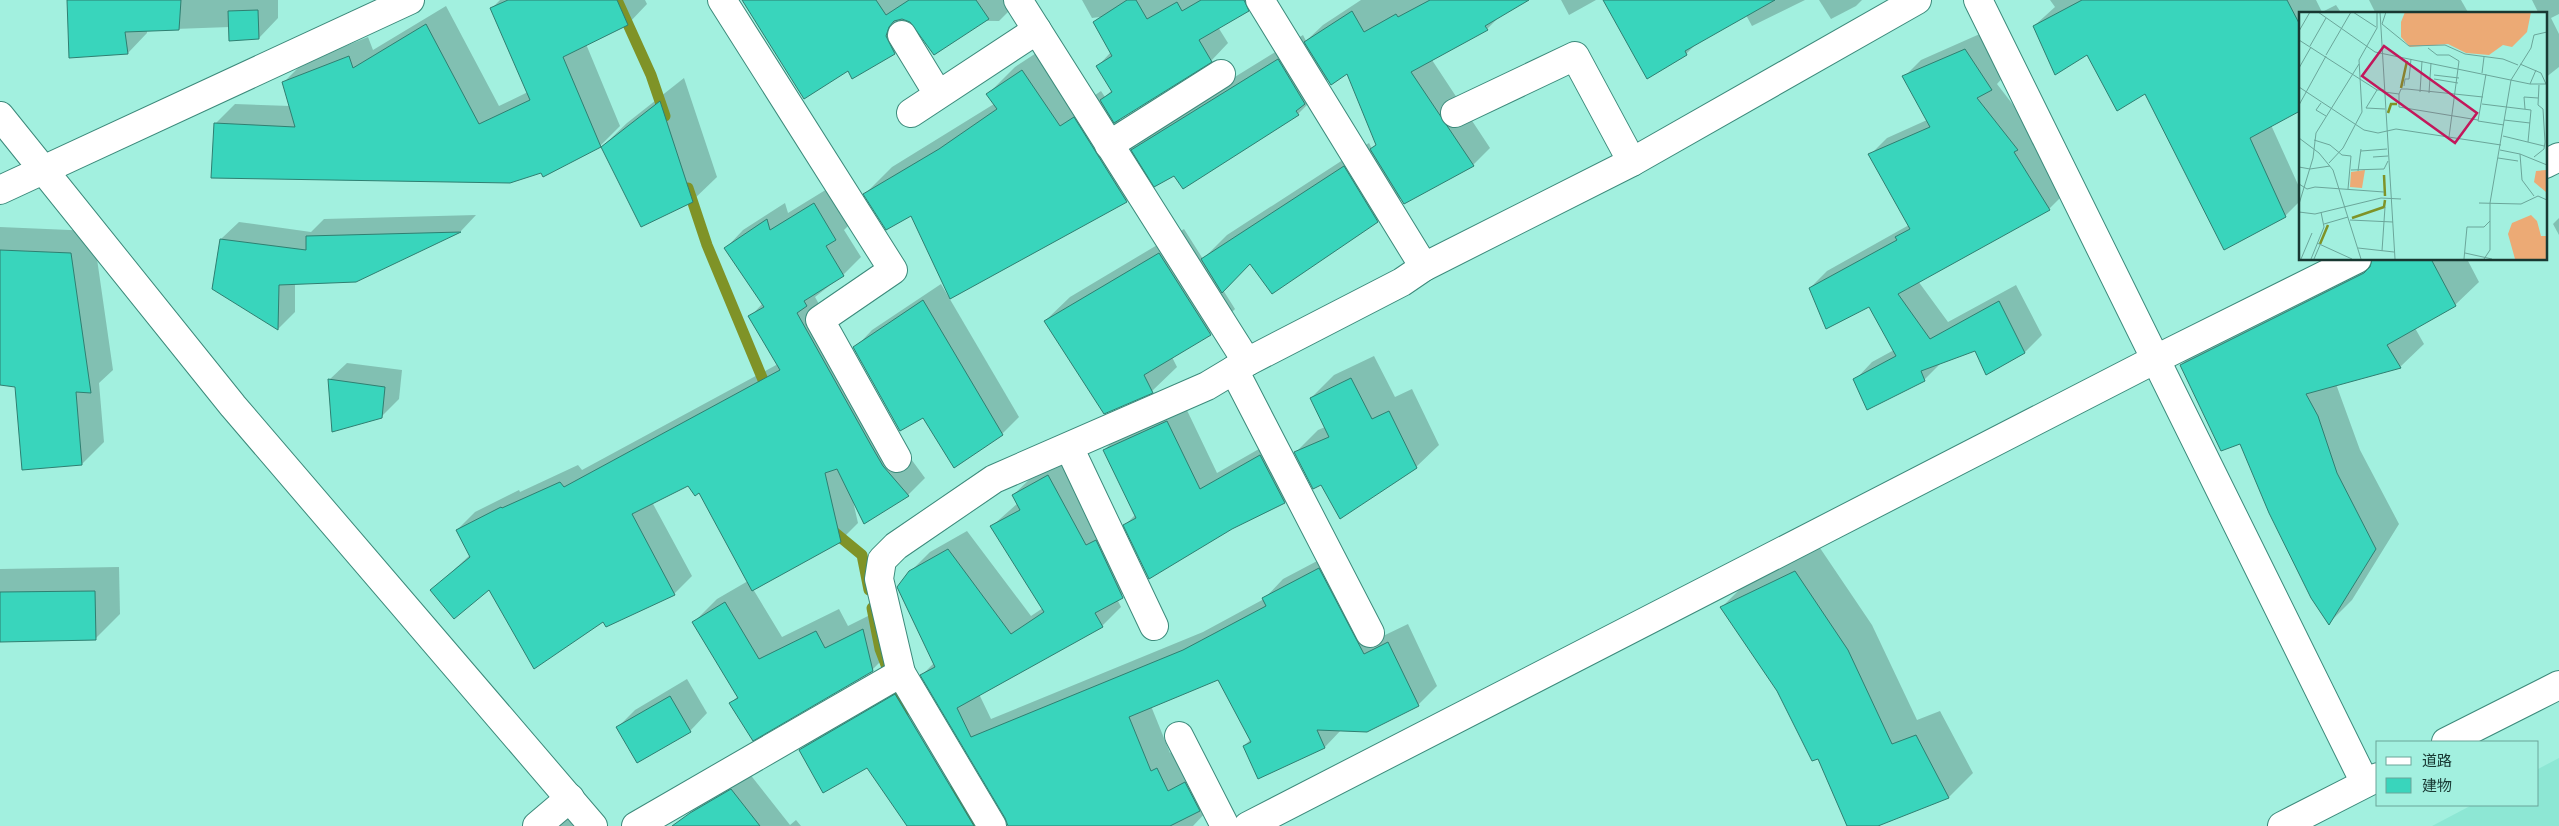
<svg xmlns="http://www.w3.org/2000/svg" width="2559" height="826" viewBox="0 0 2559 826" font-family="'Fira Sans Condensed','Noto Sans JP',sans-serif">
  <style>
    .built { fill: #8de7d4 }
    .shadow { fill: #0003 }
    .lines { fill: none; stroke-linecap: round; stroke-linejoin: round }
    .stream { stroke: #7f9327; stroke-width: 11 }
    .building { fill: #39d5bc; stroke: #2f7f71 }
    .minor-casing { stroke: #3c8a7b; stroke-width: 30 }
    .tertiary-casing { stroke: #3c8a7b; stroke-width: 30 }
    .minor { stroke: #fff; stroke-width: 28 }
    .tertiary { stroke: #fff; stroke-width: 28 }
    .inset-river { fill: none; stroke: #7f9327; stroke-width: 2.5 }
    .inset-road { fill: none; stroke: #6ba69a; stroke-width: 1 }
    .view { fill: #c2185b; fill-opacity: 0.15; stroke: #c2185b; stroke-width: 2.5 }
    .inset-edge { fill: none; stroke: #183832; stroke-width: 2.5 }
  </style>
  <rect width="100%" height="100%" fill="#a2f0df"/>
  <path class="built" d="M2559,758v68h-127l40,-21h66v-36z"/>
  <g class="shadow">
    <path d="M68,0h210v18l-19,20 -29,-11 -83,3v3l-19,20z"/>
    <path d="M500,0h145l2,4 -19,20 -42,20 34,82 -20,20 -58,25 -327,-47 20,-20 55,2 -7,-23 20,-20 65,-26 5,13 73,-44 53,100 29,-14 -37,-83z"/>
    <path d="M742,0h275l1,2 -19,19 -92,-1 7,13 -20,20 -46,16z"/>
    <path d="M1082,0h176l-10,10 -30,17 10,16 -17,18 -92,58 17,27 21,-21 146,-90 3,6 17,-16 38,-25h165l-24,14 -15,15 -55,31 58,88 -17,17 -71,31 -25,25 -126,42 -28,27 12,19 -25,25 -38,23 5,10 -25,24 -48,21 -59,-91 25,-24 114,-68 19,30 24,-24 142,-92 3,6 5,-5 -30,-72 -19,7 -7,8 1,3 -24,24 -123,60 -25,3 -24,24 -175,96 -39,-83 -47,-20 27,-27 102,-63 -6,-10 27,-27 35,-23 38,56 13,-9 4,6 7,-7 -14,-24 13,-14 -11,-35 -8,1z"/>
    <path d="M1561,0h35l-27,15z"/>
    <path d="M1605,0h200l-53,26 -6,-11 -48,27 -12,12z"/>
    <path d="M1819,0h43l-6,6 -25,13z"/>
    <path d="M2050,0h266l6,12 14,-7 6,9h-42v95l-29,16 29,64v12l-15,15 -140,-124 -57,-38 -54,-28 21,-19z"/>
    <path d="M2369,0h92l8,14h-93z"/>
    <path d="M2532,0h27v14l-8,4 8,16v33l-14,11v-64h-6z"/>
    <path d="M1982,33l26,39 -11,12 37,48 32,60 -17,17 -131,72 30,41 68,-37 26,50 -17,17 -38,21 -12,-23 -34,13 -17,17h-69l17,-18 22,-12 -25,-45 -59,-17 17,-17 82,-46 -39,-70 17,-17 40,-18 -23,-43 17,-17z"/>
    <path d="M684,78l33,99 -25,24 -90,-54 25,-24z"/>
    <path d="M832,186l21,35 -9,9 17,27 -18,18 -28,22 74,132 36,49 -17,17 -55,6 5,22 -18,18 -87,48 29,48 57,-28 9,17 38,-19 9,40 -23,23 -141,33 7,-7 -44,-74 23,-23 31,-18 -49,-90 -10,-7 -37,18 40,74 -18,18 -68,31 -3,-5 -114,-32 -57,2 38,-35 -13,-25 18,-18 44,-22 1,2 58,-27 4,5 196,-106 -28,-47 13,-14 -37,-55 17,-18 42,-27 3,10z"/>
    <path d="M476,215l-15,16 -106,50 -60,2v29l-17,17 -65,-40 8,-50 18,-17 72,10 13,-13z"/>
    <path d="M2559,218v17l-6,-11z"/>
    <path d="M0,227l93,4 20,139 -14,13 5,59 -22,22 -66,-79 -16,-1z"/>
    <path d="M2371,259h96l12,23 -24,23 -40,23 9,16 -24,23 -64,17 24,66 39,74 -47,76 -23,23 -88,-181 -60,-77 24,-24z"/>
    <path d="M941,284l78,133 -17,17 -79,-17 -68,-69 17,-18z"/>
    <path d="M1374,356l21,41 17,-8 27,56 -23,22 -95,17 -25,-32 22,-22 7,-3 -14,-29 23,-23z"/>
    <path d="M347,363l55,7 -3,29 -17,17 -53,-36z"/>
    <path d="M1184,404l33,69 61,-35 24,47 -18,17 -159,23 11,-11 -32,-64 18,-17z"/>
    <path d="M1067,457l75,120 -25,22 4,8 -19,19 -123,68 12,25 212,-87 61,-33 19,-20 55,-29 45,86 25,-12 29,62 -19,19 -76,24 -17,18 -66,31 -15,-32 7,-7 -32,-61 -68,28 19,47 6,-3 31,61 -14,15h-159l-112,-151 12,-12 -24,-91 20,-20 37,-21 64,85 12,-8 -51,-82 26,-23 -5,-8 20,-19z"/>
    <path d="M1820,548l52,77 45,95 23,-9 33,62 -24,24 -74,29h-27l-30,-68 -40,-68 -56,-83 24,-24z"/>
    <path d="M119,567l1,47 -25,25 -95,2v-72z"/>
    <path d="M913,678l74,123 -28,25h-51l-40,-60 -68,-16 17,-17z"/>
    <path d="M687,679l20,34 -17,18 -72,-4 17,-17z"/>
    <path d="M749,773l41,52 6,-5 5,6h-105l-8,-11 18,-17z"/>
    <path d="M578,810l10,16h-51z"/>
  </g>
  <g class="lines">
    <g class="stream">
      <path d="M617,0l34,75 14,41"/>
      <path d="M688,188l19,57 61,147"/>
      <path d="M828,527l34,28 7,35"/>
      <path d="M872,608l8,41 24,63"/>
      <path d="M952,791l25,35"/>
    </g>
  </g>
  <g class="building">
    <path d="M67,0h114l-2,30 -54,2 3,22 -59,4z"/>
    <path d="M508,0h109l11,25 -65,32 38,90 -58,30 -2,-4 -31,10 -299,-5 3,-55 81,4 -13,-45 67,-26 4,12 73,-44 53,100 51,-24 -40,-92z"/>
    <path d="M742,0h134l10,15 23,-15h67l13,19 -55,36 -24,-33 -8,-3 -8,2 -5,6 -3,9 9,18 -43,25 -4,-8 -44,28z"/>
    <path d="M1127,0h9l11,19 30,-17 5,9 19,-11h43l5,11 -50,29 13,22 -98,61 -14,-23 12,-8 -16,-26 16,-10 -19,-34z"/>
    <path d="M1430,0h99l-44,26 3,4 -77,42 63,94 -70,38 -34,-55 6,-4 -29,-71 -16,11 -27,-43 48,-31 12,21 32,-18 2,3z"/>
    <path d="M1603,0h172l-90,51 2,4 -40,24z"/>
    <path d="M2082,0h205l13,25v86l-50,27 36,79 -62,33 -79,-156 -28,17 -30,-56 -32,20 -22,-49z"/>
    <path d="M258,10l1,29 -30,2 -1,-30z"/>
    <path d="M1965,49l27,41 -15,8 41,52 -4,2 36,58 -152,84 32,45 69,-38 26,52 -39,22 -11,-24 -54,20 4,10 -58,29 -14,-31 43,-23 -27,-49 -43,22 -17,-41 88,-48 -2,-3 15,-8 -42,-75 62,-27 -28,-51z"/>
    <path d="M1278,59l27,45 -9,7 3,4 -116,74 -9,-13 -20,11 -23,-37z"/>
    <path d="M1022,70l38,56 14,-9 53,85 -177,97 -39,-83 -25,14 -23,-36 76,-45 58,-40 -11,-15z"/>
    <path d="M660,101l33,101 -52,25 -40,-80z"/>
    <path d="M1344,166l34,56 -106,72 -22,-30 -28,29 -21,-34z"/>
    <path d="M814,203l22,37 -10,6 18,30 -40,25 3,5 -10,7 75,134 11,19 26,30 -45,28 -27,-55 -12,4 16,69 -89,49 -53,-98 -4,3 -7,-10 -56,28 43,81 -69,32 -3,-5 -69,47 -45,-79 -35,29 -24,-29 40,-33 -14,-27 45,-23 1,1 58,-26 4,5 216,-117 -32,-54 16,-9 -40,-59 43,-29 3,11z"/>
    <path d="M461,232l-105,50 -77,3 -1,45 -66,-41 8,-50 86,11v-14z"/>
    <path d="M0,250l71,3 20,140 -15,-1 6,73 -60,5 -7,-83 -15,-2z"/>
    <path d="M1159,253l52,82 -67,40 9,18 -49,21 -60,-93z"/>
    <path d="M2372,259h59l25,47 -69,39 14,23 -95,26 12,22 19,57 39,76 -47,76 -18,-27 -42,-85 -29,-69 -19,7 -41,-86 184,-92 6,-6z"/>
    <path d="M923,300l80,135 -49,33 -31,-50 -23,13 -47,-84z"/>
    <path d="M1351,378l21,41 17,-8 28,57 -77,51 -19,-34 -8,4 -19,-37 35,-15 -19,-39z"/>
    <path d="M328,379l57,8 -3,31 -50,14z"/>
    <path d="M1167,421l33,68 60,-34 25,48 -53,26 -83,50 -26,-54 13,-7 -33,-68z"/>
    <path d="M1048,475l38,70 10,-5 27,58 -28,15 8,14 -146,81 14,29 212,-87 83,-44 -4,-8 57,-30 45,86 24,-12 31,64 -52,26 -50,-2 8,18 -67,31 -15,-33 8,-4 -33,-62 -89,37 22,54 6,-3 11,23 17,-9 15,29 -30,15h-162l-3,-8 -85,-143 15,-8 -38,-80 12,-16 39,-22 63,85 33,-22 -54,-86 30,-16 -8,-15z"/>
    <path d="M1795,571l53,79 44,94 24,-9 33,63 -71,28h-31l-29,-67 -6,2 -35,-70 -57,-84z"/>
    <path d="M95,591l1,49 -96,2v-50z"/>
    <path d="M725,602l34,57 57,-28 9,17 38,-19 10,42 -120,70 -24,-38 9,-5 -46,-76z"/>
    <path d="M895,694l79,132h-67l-40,-58 -44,25 -24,-43z"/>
    <path d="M670,696l21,36 -54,31 -21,-36z"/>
    <path d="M731,789l29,37h-88l18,-13z"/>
  </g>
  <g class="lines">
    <g class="minor-casing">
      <g id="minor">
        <path d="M722,0l171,270 -73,50 77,138"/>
        <path d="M1018,0l229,362"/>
        <path d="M1260,0l164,267"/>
        <path d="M1978,0l387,783"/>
        <path d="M902,35l36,59"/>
        <path d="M911,113l126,-83"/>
        <path d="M1455,113l120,-57 57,106"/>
        <path d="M1109,145l112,-71"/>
        <path d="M2545,164l14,-7"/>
        <path d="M1234,370l136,263"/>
        <path d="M1069,447l85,179"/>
        <path d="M901,673l-22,-94 3,-19 14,-14 98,-67 213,-93 40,-24 155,-80 22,-15 208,-105 285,-162"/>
        <path d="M1179,736l46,90"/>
        <path d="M537,826l33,-28"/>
        <path d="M636,826l265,-153 91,153"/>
        <path d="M1248,826l906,-466 203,-101"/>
      </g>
    </g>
    <g class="tertiary-casing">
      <g id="tertiary">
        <path d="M0,116l233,290 360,420"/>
        <path d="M0,190l410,-190"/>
        <path d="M2446,742l113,-57"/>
        <path d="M2282,826l96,-49"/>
      </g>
    </g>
    <use href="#minor" class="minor"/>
    <use href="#tertiary" class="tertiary"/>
  </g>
  <g transform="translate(2299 12)">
    <rect width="248" height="248" fill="#a2f0df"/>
    <path d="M106,0h126l-4,20 -15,15 -9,-2 -14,10 -23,-2 -18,-9 -38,3 -9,-10v-15zM247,158h1l-1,22 -12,-10 2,-11zM232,203l6,6 4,15h5v23h-31l-7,-25 4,-11z" fill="#ecaa75"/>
    <path d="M66,158l-3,18 -12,-1 1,-15z" fill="#ecaa75"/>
    <path class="inset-river" d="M102,76l6,-27M89,101l3,-9h6M85,163l1,21M53,206l32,-11 1,-7M21,232l8,-19"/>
    <path class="inset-road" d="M19,0l57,40 155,32h17M54,0l23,15M81,0l15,247M87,0l-4,12 27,22 36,-1 20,9 38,5 15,6M0,19l11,-19M0,28l78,50h7M11,34l16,-28M129,36l9,7h12l10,6 -10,76M27,43l25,-43M221,52l21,9 5,11M0,56l12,-21M183,61l2,-16M187,62l-8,47 26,4M135,63l25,3M135,67l24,4M231,72l6,-14M105,74l1,-7h4l2,-20M0,75l65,43 14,3 18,-4 105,16M78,78l-11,18 19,1M85,80l15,2v13l79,13M121,80l2,-31M130,81l2,-30M100,82l2,-5h6l76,8M22,91l-5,7 10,6M183,92l49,6 -3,32M0,93l27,-49M226,97l-1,-12 14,1M205,108l26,3M204,124l41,10M0,126l20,15 14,17 28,89M15,128l16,5 12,10 9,1 -3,33M201,138l20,4 2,26 12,16M62,139l26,-2M221,142l27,11M74,145l15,-1M235,145l10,-8 1,-7 -2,-33 -5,-4 1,-20M199,146l20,3M30,151l14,-15 19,-36 -3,-52 18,-32v-16M0,155l11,2 20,-3M52,158l33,-1 4,-8M59,159l3,-22M0,172l8,5 8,-2 69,5M180,191l42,1 17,-8 9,4M0,192l14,-46 3,-25 43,-69M0,200l16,2 66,-16 20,1M51,208l43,2M25,212l24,-7M18,231l35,16M59,236l36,4M83,239l3,-44M166,241l27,6M2,247l11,-26M12,247l13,-32 -3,-15M15,247l6,-14M165,247l3,-32h17l6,-6M185,247l6,-9v-47l21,-123 20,-32 3,-13 13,-3"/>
    <path class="view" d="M85,34l93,67 -22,30 -93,-67z"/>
    <rect width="248" height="248" class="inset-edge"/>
  </g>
  <rect x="2376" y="741" width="162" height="65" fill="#a2f0df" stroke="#6ba69a"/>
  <rect x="2386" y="757" width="25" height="8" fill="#ffffff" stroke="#6ba69a"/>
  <text x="2422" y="766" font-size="15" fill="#183832">道路</text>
  <rect x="2386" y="778" width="25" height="15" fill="#39d5bc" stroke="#6ba69a"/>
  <text x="2422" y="791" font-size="15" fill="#183832">建物</text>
</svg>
